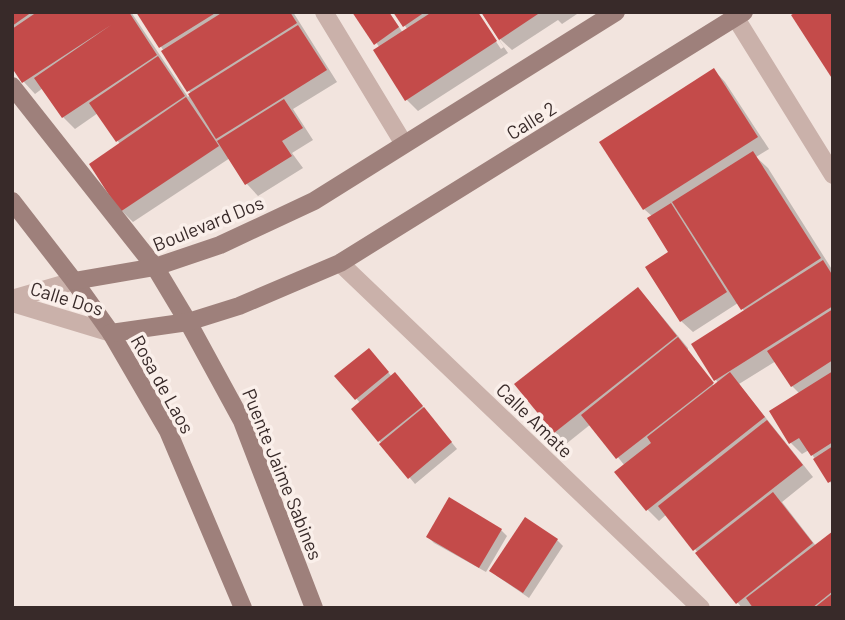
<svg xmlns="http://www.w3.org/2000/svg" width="845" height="620" viewBox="0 0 845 620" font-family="Barlow,sans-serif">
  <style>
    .shadow { fill: #0003 }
    .building { fill: #c44b4a }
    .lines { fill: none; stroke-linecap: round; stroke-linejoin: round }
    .street { stroke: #cab1aa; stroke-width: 18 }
    .secondary { stroke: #9e807b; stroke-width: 18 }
    .labels { text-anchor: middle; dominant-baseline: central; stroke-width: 7; stroke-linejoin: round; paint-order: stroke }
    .street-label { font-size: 19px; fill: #382a29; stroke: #faefea }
  </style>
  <rect width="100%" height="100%" fill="#f2e4de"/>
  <g class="shadow">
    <path d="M12,12h119l57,85 3,-3 -52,-82h154l44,70 -44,27 20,31 -21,13 11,15 -45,28 -11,-12 -17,-26 -97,64 -11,-11 -2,-67 -22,-31 -23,16 -12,-12 -20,-29 -8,6 -11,-12 -12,-17z"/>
    <path d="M354,12h35l14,21 5,-3 -13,-18h81l25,37 3,-2 -23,-35h99l-18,12 -4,-4 -46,30 -12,-11 -1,1 9,13 -90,58 -11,-11 -27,-52z"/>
    <path d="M714,70l11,12 44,67 -13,8 12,11 65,103v215l-24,-36 -7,4 -11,-11 9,-49 -8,-8 -16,-25 -37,23 74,93 -31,25 34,44 17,-13v75h-91l-75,-94 -8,7 -12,-12 -22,-43 -34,-42 -25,20 -11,-12 -38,-48 121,-95 11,12 39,47v2h-2l32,41v-8l-25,-38 52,-33 -7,-9 -45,29 -12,-11 -10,-69 -18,-35 -9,-8z"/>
    <path d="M375,356l17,21 9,3 56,69 -42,35 -62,-75 7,-6 -4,-5z"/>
    <path d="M501,530l6,6 -21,36 -52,-29 -6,-6z"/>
    <path d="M557,540l6,6 -34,52 -32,-22 -6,-6z"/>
  </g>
  <g class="building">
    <path d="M12,12h20l-20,14z"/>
    <path d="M37,12h92l28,43 -95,63 -28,-40 77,-53 -89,58 -10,-15v-39z"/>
    <path d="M136,12h81l-58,36z"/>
    <path d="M223,12h67l7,11 -110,69 -26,-41z"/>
    <path d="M352,12h37l10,15 -25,18z"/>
    <path d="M393,12h32l-22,15z"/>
    <path d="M432,12h46l19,29 -92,60 -32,-51z"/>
    <path d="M481,12h60l-42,28z"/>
    <path d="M796,12h37v68l-42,-65z"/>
    <path d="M298,25l29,45 -111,69 -28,-45z"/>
    <path d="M158,56l27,40 -69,46 -27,-39z"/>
    <path d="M714,68l44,69 -115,73 -44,-68z"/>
    <path d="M186,97l33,49 -99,66 -31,-48z"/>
    <path d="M284,99l19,29 -21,13 10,15 -47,29 -28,-44z"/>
    <path d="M753,151l68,107 -80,52 -69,-108z"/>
    <path d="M671,203l56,89 -47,30 -35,-55 23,-15 -21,-34z"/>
    <path d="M823,260l10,16v30l-119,75 -23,-37z"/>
    <path d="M638,287l39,49 -123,97 -40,-49z"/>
    <path d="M833,309v51l-42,27 -24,-36z"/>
    <path d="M678,337l36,46 -98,76 -35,-44z"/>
    <path d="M369,348l20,24 -34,28 -21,-24z"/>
    <path d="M833,371v71l-22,14 -12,-18 -10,6 -20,-33z"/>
    <path d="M395,372l28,34 -45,36 -27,-33z"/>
    <path d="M730,372l35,45 -119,94 -32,-39 37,-29 -4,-6z"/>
    <path d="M424,407l28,35 -44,37 -29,-35z"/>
    <path d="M767,420l36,45 -110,86 -35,-45z"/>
    <path d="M833,446v34l-5,3 -15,-24z"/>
    <path d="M773,492l40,51 -77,61 -41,-51z"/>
    <path d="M449,497l53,32 -23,39 -53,-31z"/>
    <path d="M525,517l33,22 -35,54 -34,-22z"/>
    <path d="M833,531v60l-21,17h-59l-7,-10z"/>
    <path d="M833,593v15h-19z"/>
  </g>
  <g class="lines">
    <g class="street">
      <path d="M324,12l80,132"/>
      <path d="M732,12l101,163"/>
      <path d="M340,263l361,345"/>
      <path d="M12,299l62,-18"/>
      <path d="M12,303l99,30"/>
    </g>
    <g class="secondary">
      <path d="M12,86l143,181 33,55 54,99 72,187"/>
      <path d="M12,201l62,80 37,52 57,98 75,177"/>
      <path d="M74,281l81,-14 65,-22 94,-44 302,-189"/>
      <path d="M111,333l77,-11 51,-16 101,-43 404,-251"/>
    </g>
  </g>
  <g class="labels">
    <g class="street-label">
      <text transform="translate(531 120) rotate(-32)">Calle 2</text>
      <text transform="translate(208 223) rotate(-22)">Boulevard Dos</text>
      <text transform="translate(67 298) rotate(17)">Calle Dos</text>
      <text transform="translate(163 384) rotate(61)">Rosa de Laos</text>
      <text transform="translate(535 420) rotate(44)">Calle Amate</text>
      <text transform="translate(283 474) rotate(68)">Puente Jaime Sabines</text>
    </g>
  </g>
  <rect width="845" height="620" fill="none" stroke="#382a29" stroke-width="28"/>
</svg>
